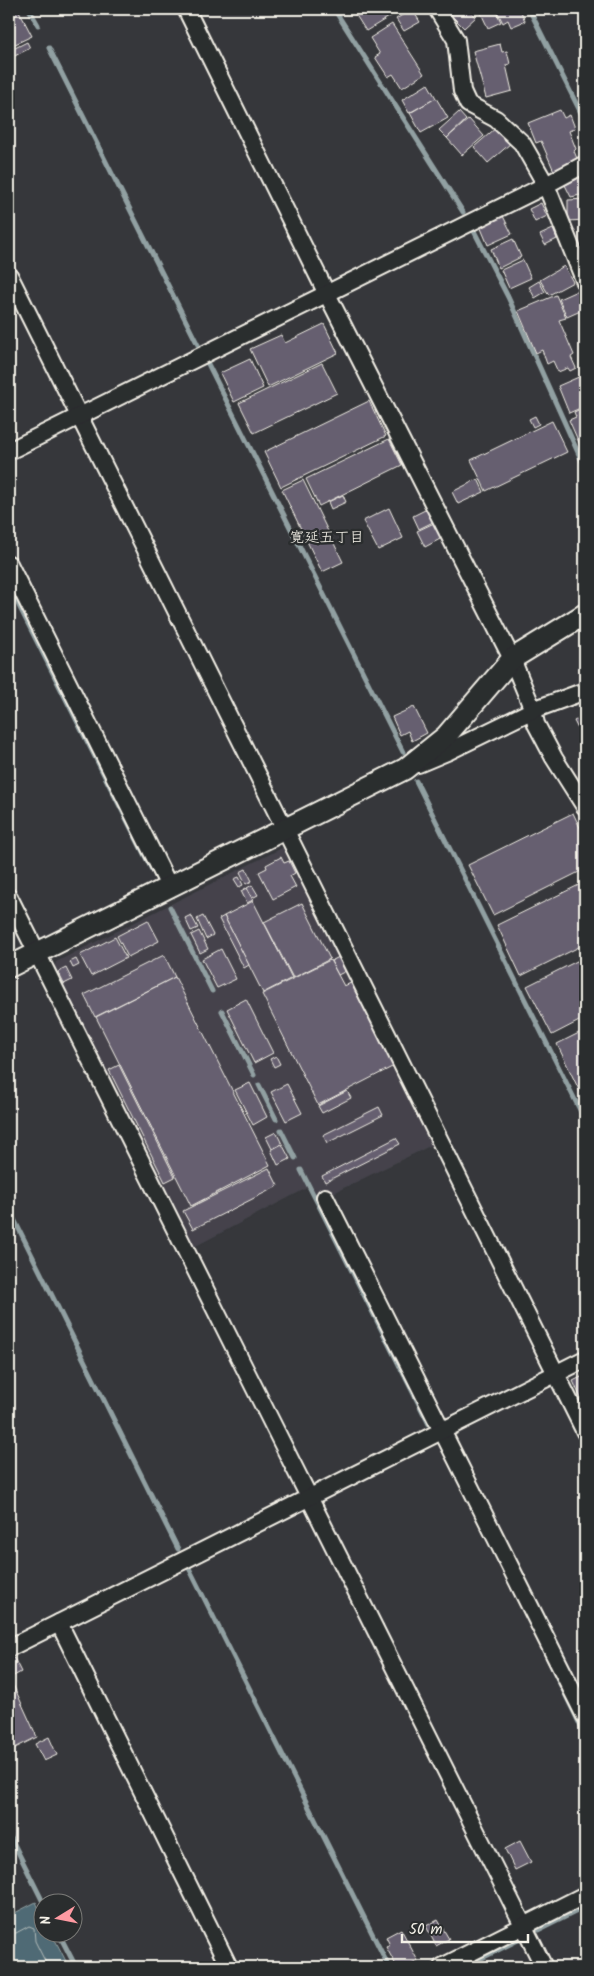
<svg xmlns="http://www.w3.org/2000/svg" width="594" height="1976" viewBox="0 0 594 1976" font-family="Kalam,'Klee One',sans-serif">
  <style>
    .built { fill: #44434b }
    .water { fill: #4f6a74; stroke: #91a0a2 }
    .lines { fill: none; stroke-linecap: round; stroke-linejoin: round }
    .shore { stroke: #b2bbba; stroke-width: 1 }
    .stream { stroke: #91a0a2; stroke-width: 5 }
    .building { fill: #665f70; stroke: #f4f1e8 }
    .minor-casing { stroke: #f4f1e8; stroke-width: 20 }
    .tertiary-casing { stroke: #f4f1e8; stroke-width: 24 }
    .minor { stroke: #2a2d2e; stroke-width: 16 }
    .tertiary { stroke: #2a2d2e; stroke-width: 20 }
    .labels { text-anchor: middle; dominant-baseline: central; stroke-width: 5; stroke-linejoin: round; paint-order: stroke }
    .neighbourhood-label { font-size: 15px; fill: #f4f1e8; stroke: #2a2d2e }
  </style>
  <rect width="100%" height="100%" fill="#36373b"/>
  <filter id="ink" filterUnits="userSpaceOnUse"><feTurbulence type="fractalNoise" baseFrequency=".02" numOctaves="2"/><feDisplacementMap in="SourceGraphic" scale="10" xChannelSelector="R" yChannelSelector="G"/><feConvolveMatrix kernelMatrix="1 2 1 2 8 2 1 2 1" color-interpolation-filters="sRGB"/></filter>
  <g filter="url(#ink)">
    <path class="built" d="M286,846l148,298 -115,56 -8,-14 -119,62 -138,-278 2,-8z"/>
    <path class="water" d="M36,1902l6,13v19h10l17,33h-60v-51z"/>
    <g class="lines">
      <path class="shore" d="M9,1934l7,-1 13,-7 5,2 1,13 13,26"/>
      <g class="stream">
        <path d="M29,9l9,16"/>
        <path d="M334,9l129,203"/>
        <path d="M529,9l56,112"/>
        <path d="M49,48l149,297"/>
        <path d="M474,231l34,66 77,171"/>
        <path d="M208,364l195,388"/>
        <path d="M9,586l143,284"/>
        <path d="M416,781l169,339"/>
        <path d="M170,907l42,84"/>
        <path d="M222,1011l32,64"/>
        <path d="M259,1085l17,34"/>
        <path d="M281,1130l14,28"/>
        <path d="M301,1170l128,254"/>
        <path d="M9,1209l169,340"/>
        <path d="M189,1568l200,399"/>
        <path d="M548,1659l37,76"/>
        <path d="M9,1834l35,70"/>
        <path d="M539,1930l46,-23"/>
        <path d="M59,1934l17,33"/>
        <path d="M464,1967l54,-27"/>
      </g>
    </g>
    <g class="building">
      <path d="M9,9h9l14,27 -23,11z"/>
      <path d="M352,9h39l3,5 -28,17z"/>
      <path d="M412,9l8,13 -16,9 -8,-12z"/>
      <path d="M455,9h13l8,8 -12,11 -14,-14z"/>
      <path d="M479,9h16l6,13 -13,6z"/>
      <path d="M496,9h24l5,12 -14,6 -3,-7 -5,3z"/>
      <path d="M392,24l32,50 -22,14 -9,-14 -5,3 -13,-20 5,-3 -10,-16z"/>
      <path d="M27,42l3,6 -21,11v-8z"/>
      <path d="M500,44l2,8 5,-1 3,13 -4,1 6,26 -26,7 -13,-47z"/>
      <path d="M428,84l8,14 -27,15 -7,-13z"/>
      <path d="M436,98l12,20 -27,15 -11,-20z"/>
      <path d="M560,110l4,8 6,-3 5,13 -6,3 7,18 -2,2 4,10 -24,10 -13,-30 -5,2 -8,-20z"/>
      <path d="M459,112l7,8 -19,18 -8,-8z"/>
      <path d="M469,119l15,17 -22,19 -15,-17z"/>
      <path d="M497,127l14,16 -23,20 -14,-16z"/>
      <path d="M585,175v19l-14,3 -6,-12z"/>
      <path d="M585,199v21l-17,1v-21z"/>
      <path d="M541,203l6,13 -12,6 -6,-13z"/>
      <path d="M503,216l9,18 -24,11 -8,-19z"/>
      <path d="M553,229l4,10 -12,6 -5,-10z"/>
      <path d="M513,239l8,18 -22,11 -8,-19z"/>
      <path d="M523,260l8,18 -22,10 -8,-18z"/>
      <path d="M564,266l9,16 -24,13 -9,-15z"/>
      <path d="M539,281l6,11 -10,6 -6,-11z"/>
      <path d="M579,290l6,15v4l-18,8 -8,-18z"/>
      <path d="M556,295l10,23 -7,2 15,35 -3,2 5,11 -6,3 -2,-3 -10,4 -5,-11 -6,3 -5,-14 -6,3 -18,-42z"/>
      <path d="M324,324l14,29 -70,34 -18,-38 31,-14 4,8z"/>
      <path d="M250,359l13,29 -29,14 -14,-29z"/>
      <path d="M322,363l15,30 -83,40 -15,-30z"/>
      <path d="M581,376l2,4h2v26l-16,7 -11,-27z"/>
      <path d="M369,401l17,35 -105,51 -17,-35z"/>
      <path d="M585,407v36l-5,2 -11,-25 7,-3 -2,-5z"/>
      <path d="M535,416l4,8 -6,3 -4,-8z"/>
      <path d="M552,421l15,31 -81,39 -15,-31z"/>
      <path d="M389,439l13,26 -83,41 -13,-27z"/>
      <path d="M478,479l6,13 -26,12 -6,-12z"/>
      <path d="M303,480l40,82 -21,10 -40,-82z"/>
      <path d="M343,495l3,7 -15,7 -3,-7z"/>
      <path d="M389,508l14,30 -25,12 -15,-29z"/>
      <path d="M427,509l6,13 -14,7 -6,-13z"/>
      <path d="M434,523l8,15 -17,9 -8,-16z"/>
      <path d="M414,707l13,26 -15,8 -4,-10 -8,4 -8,-18z"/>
      <path d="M585,715v28l-11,-22z"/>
      <path d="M573,813l12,25v31l-92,46 -25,-50z"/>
      <path d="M281,857l3,6 5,-2 6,12 -5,3 6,11 -23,12 -14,-27 8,-4 -1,-3z"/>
      <path d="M246,869l6,12 -6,3 -6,-12z"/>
      <path d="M239,877l4,8 -4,2 -5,-8z"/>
      <path d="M585,882v62l-64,32 -24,-51z"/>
      <path d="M252,885l6,10 -6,3 -5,-10z"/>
      <path d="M246,888l7,12 -6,3 -6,-12z"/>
      <path d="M253,901l39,77 -29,15 -39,-77z"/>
      <path d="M302,903l28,56 -37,19 -29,-56z"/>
      <path d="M191,915l7,13 -7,3 -6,-13z"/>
      <path d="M203,916l10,19 -7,4 -9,-20z"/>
      <path d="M224,916l25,49 -5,3 -25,-49z"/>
      <path d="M148,920l11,21 -31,16 -11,-21z"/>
      <path d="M199,931l9,18 -8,4 -9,-18z"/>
      <path d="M115,937l11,21 -35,18 -11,-21z"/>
      <path d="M221,949l15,30 -19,9 -15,-29z"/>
      <path d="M164,955l11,22 -80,40 -11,-22z"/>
      <path d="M339,957l7,14 -8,4 -7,-14z"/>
      <path d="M585,957v61l-33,17 -25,-49z"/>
      <path d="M76,959l3,6 -6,3 -3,-6z"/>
      <path d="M330,960l14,26 7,-3 43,83 -76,39 -56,-111z"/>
      <path d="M66,968l6,12 -8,4 -6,-12z"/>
      <path d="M175,977l95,188 -79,41 -95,-189z"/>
      <path d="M246,999l27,54 -19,10 -27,-54z"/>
      <path d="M585,1030v62l-4,2 -24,-50z"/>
      <path d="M276,1056l4,8 -6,3 -4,-8z"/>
      <path d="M119,1065l56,112 -10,5 -56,-112z"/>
      <path d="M250,1083l17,34 -14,8 -18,-35z"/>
      <path d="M287,1084l15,29 -16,8 -15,-29z"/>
      <path d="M347,1091l4,7 -29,15 -4,-7z"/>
      <path d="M379,1107l4,8 -56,28 -4,-8z"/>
      <path d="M276,1132l6,12 -10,5 -6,-12z"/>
      <path d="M396,1138l4,6 -75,38 -3,-6z"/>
      <path d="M282,1144l8,15 -12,6 -7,-15z"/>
      <path d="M269,1168l9,18 -85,43 -10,-18z"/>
      <path d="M585,1375v32l-12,-26z"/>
      <path d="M14,1658l7,14 -11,6 27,59 -28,14v-90z"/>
      <path d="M49,1737l8,18 -13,6 -9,-17z"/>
      <path d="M520,1841l11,21 -16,8 -10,-21z"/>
      <path d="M438,1920l11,19 -13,7 -10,-20z"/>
      <path d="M401,1929l17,32 -12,6h-9l-11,-20 4,-2 -4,-8z"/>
    </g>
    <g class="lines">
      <g class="minor-casing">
        <g id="minor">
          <path d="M186,9l141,285 185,365 21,51 3,14 18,34 31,49"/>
          <path d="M437,9l19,31 6,51 6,13 28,15 26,24 24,42 39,97"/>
          <path d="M9,275l576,1157"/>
          <path d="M9,451l537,-266 39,-21"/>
          <path d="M9,564l160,322"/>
          <path d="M418,764l31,-13 84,-41 52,-19"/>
          <path d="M9,897l535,1070"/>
          <path d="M325,1197l260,519"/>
          <path d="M59,1623l170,344"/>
          <path d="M9,1648l576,-289"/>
          <path d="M442,1967l143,-72"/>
        </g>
      </g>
      <g class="tertiary-casing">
        <path id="tertiary" d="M9,967l396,-198 41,-33 66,-77 73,-45"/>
      </g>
      <use href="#minor" class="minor"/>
      <use href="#tertiary" class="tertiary"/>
    </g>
  </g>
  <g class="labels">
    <g class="neighbourhood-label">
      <text x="327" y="538">寛延五丁目</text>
    </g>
  </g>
  <rect width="594" height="1976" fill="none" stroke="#2a2d2e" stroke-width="30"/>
  <rect x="15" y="15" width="564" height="1946" fill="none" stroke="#f4f1e8" stroke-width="2" filter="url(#ink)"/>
  <g transform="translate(58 1918) rotate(260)"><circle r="24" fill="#2a2d2e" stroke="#7b7b78"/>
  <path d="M0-4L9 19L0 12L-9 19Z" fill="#ff9aa2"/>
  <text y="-8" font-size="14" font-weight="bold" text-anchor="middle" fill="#f4f1e8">N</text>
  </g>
  <path d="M402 1934v8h126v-8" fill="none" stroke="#f4f1e8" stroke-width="2.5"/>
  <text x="409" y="1934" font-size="15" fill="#f4f1e8" stroke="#2a2d2e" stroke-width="4" paint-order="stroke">50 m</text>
</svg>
